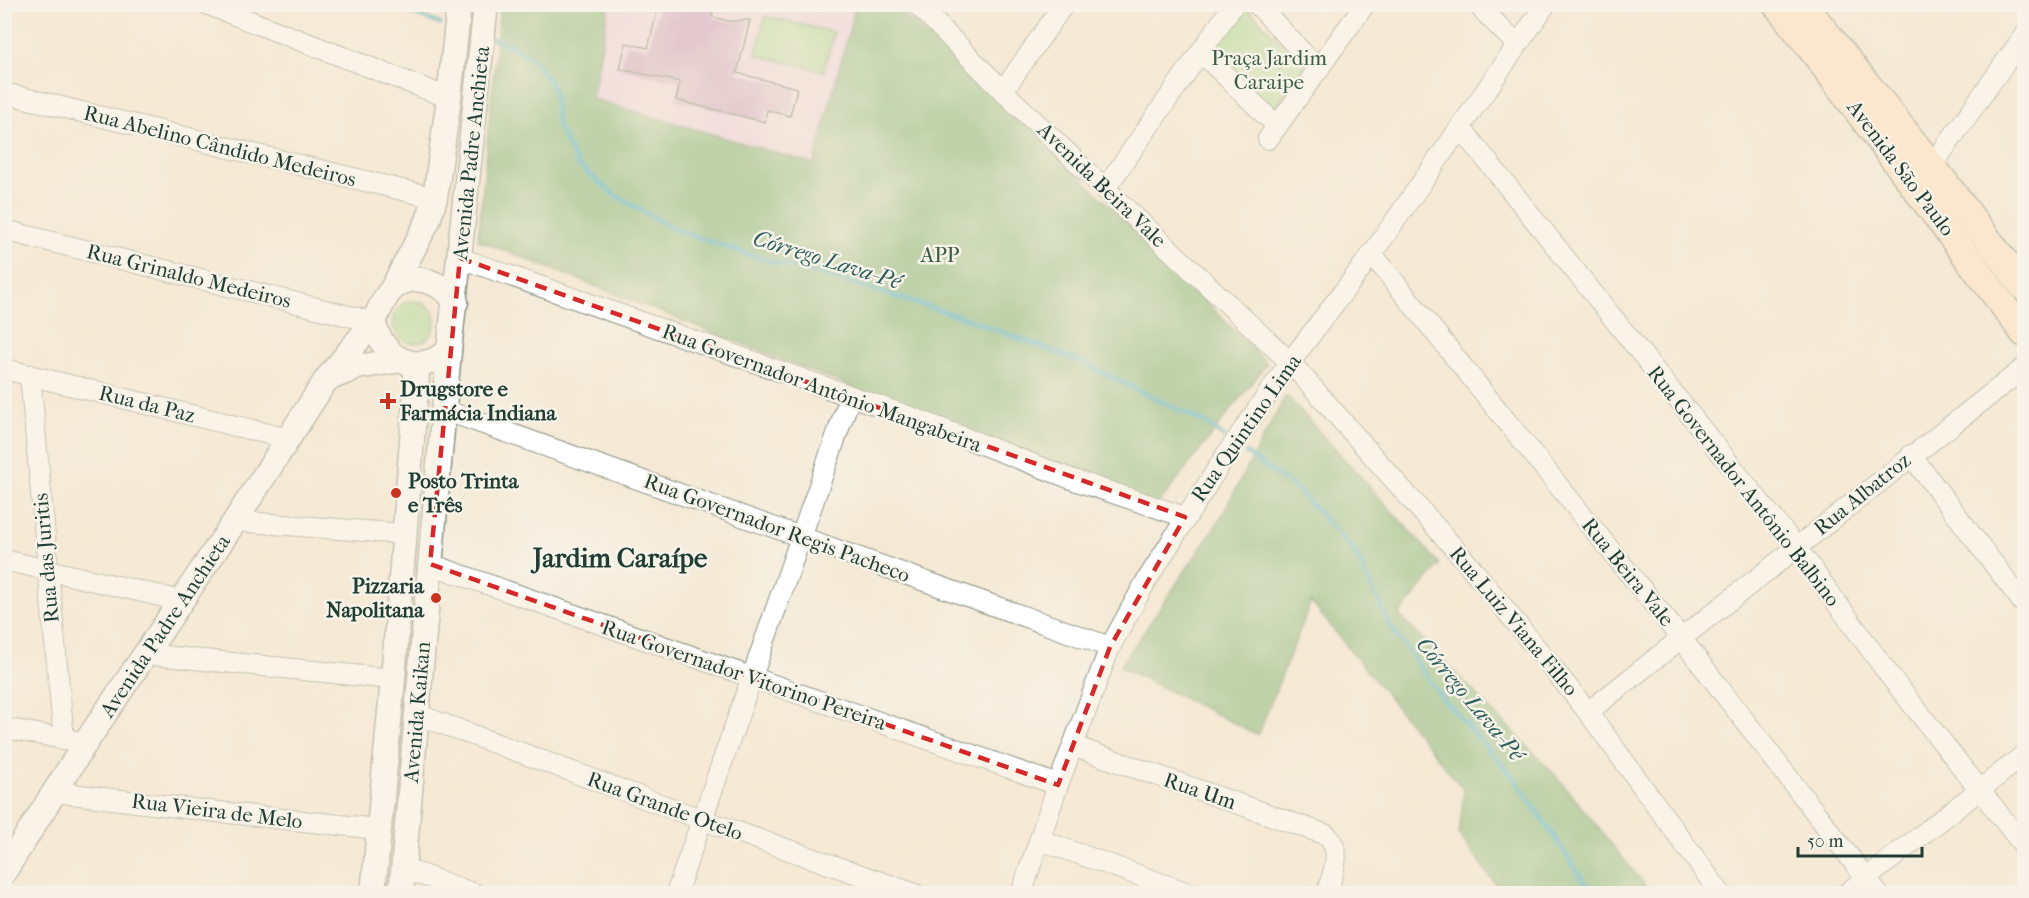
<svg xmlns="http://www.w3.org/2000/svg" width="2029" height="898" viewBox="0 0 2029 898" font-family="'IM FELL French Canon',serif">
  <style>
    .built { fill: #efd0e6 }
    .green { fill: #9fd687; stroke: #5f8a5e; stroke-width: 1.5 }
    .forest { fill: #7fb774; stroke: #4f7a54; stroke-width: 1.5 }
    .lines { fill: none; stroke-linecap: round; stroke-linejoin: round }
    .stream { stroke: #42afbf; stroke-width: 5 }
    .building { fill: #c99dc5 }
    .minor-casing { stroke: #8a9384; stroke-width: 22 }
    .tertiary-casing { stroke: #8a9384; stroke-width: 27 }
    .secondary-casing { stroke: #8a9384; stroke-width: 30 }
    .minor { stroke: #fff; stroke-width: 20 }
    .tertiary { stroke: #fff; stroke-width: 24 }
    .secondary { stroke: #fee5c5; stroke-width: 27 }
    .marked { fill: none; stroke: #d62828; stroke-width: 4.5; stroke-dasharray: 12 8; stroke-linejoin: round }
    .poi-dot { fill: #c8321e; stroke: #f7f3e8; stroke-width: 2 }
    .labels { text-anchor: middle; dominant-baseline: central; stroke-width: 5; stroke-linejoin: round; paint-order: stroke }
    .park-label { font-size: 21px; fill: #395c45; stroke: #f7f3e8 }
    .street-label { font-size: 21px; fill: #1f3d34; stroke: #f7f3e8 }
    .poi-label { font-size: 21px; font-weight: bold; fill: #1f3d34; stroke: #f7f3e8; text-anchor: start }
    .water-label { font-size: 22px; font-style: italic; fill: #2a5f5e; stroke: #f7f3e8 }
    .district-label { font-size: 27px; font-weight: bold; fill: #1f3d34; stroke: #f7f3e8 }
  </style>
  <rect width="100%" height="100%" fill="#f7f3e8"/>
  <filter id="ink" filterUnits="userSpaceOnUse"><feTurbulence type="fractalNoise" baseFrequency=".0167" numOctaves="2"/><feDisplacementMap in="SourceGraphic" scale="12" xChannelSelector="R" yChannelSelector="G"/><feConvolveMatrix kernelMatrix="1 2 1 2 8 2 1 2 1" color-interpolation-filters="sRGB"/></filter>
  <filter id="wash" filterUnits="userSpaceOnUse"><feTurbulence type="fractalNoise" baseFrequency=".008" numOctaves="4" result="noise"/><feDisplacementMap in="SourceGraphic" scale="24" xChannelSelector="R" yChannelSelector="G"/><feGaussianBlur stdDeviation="1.35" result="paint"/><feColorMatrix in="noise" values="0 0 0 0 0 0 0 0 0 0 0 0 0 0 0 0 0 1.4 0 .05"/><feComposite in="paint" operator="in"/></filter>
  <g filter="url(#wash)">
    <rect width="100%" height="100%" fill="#f5e9d5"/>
    <path class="built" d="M609,5h247l-41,159 -223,-65z"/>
    <g class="green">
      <path d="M1246,7l60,60 -34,46 -60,-62z"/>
      <path d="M765,16l69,16 -10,39 -68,-16z"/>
      <circle cx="414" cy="322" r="21"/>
    </g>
    <g class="forest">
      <path d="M500,5h109l-17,94 222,65 42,-159h37l108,92 266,266 -111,144 -678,-267z"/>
      <path d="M1286,395l154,169 -41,51 159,163 93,115h-149l-43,-58 5,-45 -153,-188 -53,133 -138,-68 97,-143z"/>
    </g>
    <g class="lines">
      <g class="stream">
        <path d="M388,4l52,20"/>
        <path d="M492,39l19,6 24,16 18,26 5,40 20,38 37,30 59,34 85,29 79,21 127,39 112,42 129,63 18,14"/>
        <path d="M1246,453l51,36 57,62 37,76 49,68 75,84 78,115"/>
      </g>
    </g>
    <g id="blocks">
      <path class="building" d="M659,4h56l-3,13 17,4 21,-1 -13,53 60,15 -7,28 -23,-6 -2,12 -89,-22 4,-18 -60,-13 6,-26 22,5z"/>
    </g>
  </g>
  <g filter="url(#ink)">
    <use href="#blocks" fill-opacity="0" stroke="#8a9384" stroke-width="1.5"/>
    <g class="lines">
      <g class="minor-casing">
        <g id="minor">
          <path d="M206,4l243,94"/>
          <path d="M917,4l86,87 102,98 185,173 180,204 118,146 133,182"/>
          <path d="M1257,4l62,66"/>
          <path d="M1477,4l40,41"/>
          <path d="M1201,52l76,74"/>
          <path d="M1003,91l61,-87"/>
          <path d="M4,93l431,105"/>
          <path d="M1461,128l335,419 94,129 134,170"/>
          <path d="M1268,139l97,-135"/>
          <path d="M1932,166l92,-130"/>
          <path d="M1105,189l129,-185"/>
          <path d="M4,230l369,92"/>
          <path d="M1372,254l309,384 197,256"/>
          <path d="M460,258l464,164 150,58 111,37"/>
          <path d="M4,369l285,70"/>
          <path d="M30,375l34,365"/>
          <path d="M444,410l666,237"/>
          <path d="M1911,455l113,149"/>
          <path d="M235,521l169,13"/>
          <path d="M4,560l178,41"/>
          <path d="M430,564l628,221"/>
          <path d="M144,654l249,25"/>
          <path d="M1588,712l436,-344"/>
          <path d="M416,714l287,106 212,74"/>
          <path d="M4,728l71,13"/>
          <path d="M1073,746l254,89c17,18 5,37 0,59"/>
          <path d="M56,792l153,19 169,18"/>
          <path d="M1040,840l151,54"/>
          <path d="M403,868l72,26"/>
          <path d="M676,894l174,-497"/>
          <path d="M1021,894l37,-109 52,-138 35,-64 81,-128 64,-93 82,-108 174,-250"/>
          <path d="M1846,894l178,-139"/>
        </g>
      </g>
      <g class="tertiary-casing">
        <g id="tertiary">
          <path d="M392,289l36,-68 7,-23 14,-100 10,-94"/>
          <path d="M456,302c-14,-20 -42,-31 -63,-14 -9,8 -14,24 -20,34 12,38 42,55 76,29l37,-347"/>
          <path d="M328,379l29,-12 45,-7"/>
          <path d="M4,872l82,-130 149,-221 91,-141 47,-58"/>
          <path d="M373,894l20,-215 24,-302 -4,-13"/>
          <path d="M401,894l48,-543"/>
        </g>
      </g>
      <g class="secondary-casing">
        <g id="secondary">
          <path d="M1776,4l31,39 217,290"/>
          <path d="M1803,4l129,162 92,121"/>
        </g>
      </g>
      <use href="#minor" class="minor"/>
      <use href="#tertiary" class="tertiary"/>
      <use href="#secondary" class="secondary"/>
    </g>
  </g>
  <path d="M0 0H2029V898H0ZM460,258l725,259 -75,130 -52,138 -628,-221z" fill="#f5e9d5" fill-opacity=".55" fill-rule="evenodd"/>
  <path class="marked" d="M460,258l725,259 -75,130 -52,138 -628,-221z"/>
  <g class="poi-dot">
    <path d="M385 392h6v6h6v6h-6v6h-6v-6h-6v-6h6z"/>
    <circle cx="396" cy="493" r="6"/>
    <circle cx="436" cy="598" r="6"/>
  </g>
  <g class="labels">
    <g class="park-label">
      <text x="1269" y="58">Praça Jardim<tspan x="1269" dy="24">Caraipe</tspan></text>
      <text x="940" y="255">APP</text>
    </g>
    <g class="street-label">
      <text transform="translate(220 146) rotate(14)">Rua Abelino Cândido Medeiros</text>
      <text transform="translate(471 153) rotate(-84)">Avenida Padre Anchieta</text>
      <text transform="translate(1901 168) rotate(53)">Avenida São Paulo</text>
      <text transform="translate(1102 185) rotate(44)">Avenida Beira Vale</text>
      <text transform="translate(189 276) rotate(14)">Rua Grinaldo Medeiros</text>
      <text transform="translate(822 388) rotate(20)">Rua Governador Antônio Mangabeira</text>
      <text transform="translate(147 404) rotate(14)">Rua da Paz</text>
      <text transform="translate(1246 428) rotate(-55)">Rua Quintino Lima</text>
      <text transform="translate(1744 486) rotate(52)">Rua Governador Antônio Balbino</text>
      <text transform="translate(1862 494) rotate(-39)">Rua Albatroz</text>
      <text transform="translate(777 528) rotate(20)">Rua Governador Regis Pacheco</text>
      <text transform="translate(46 558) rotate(-95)">Rua das Juritis</text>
      <text transform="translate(1628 572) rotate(51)">Rua Beira Vale</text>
      <text transform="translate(1514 621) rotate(50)">Rua Luiz Viana Filho</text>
      <text transform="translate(165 626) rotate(-56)">Avenida Padre Anchieta</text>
      <text transform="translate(744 675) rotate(19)">Rua Governador Vitorino Pereira</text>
      <text transform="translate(417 712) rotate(-85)">Avenida Kaikan</text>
      <text transform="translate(1200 791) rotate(19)">Rua Um</text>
      <text transform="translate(665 806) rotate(20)">Rua Grande Otelo</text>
      <text transform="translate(217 811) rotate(7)">Rua Vieira de Melo</text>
    </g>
    <g class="poi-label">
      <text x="400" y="389">Drugstore e<tspan x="400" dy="24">Farmácia Indiana</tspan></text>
      <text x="408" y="481">Posto Trinta<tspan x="408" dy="24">e Três</tspan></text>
      <text x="424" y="586" text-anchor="end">Pizzaria<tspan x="424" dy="24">Napolitana</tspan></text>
    </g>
    <g class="water-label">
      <text transform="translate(827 260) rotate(17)">Córrego Lava-Pé</text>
      <text transform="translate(1470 699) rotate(50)">Córrego Lava-Pé</text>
    </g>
    <g class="district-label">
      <text x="620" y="558">Jardim Caraípe</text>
    </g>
  </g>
  <rect width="2029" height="898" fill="none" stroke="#f7f3e8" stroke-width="24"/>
  <path d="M1798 847v9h124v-9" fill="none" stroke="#1f3d34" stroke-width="3"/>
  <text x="1807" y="847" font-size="18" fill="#1f3d34" stroke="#f7f3e8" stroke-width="4.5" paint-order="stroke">50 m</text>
</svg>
